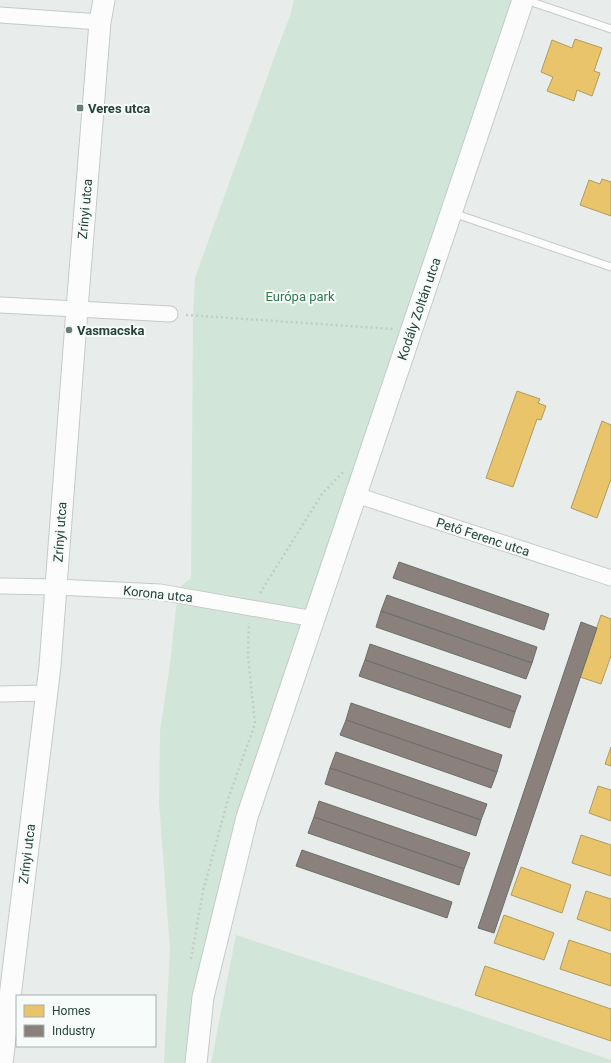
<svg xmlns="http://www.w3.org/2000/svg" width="611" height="1063" viewBox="0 0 611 1063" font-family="Roboto,sans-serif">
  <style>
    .green { fill: #d1e6d8 }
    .homes { fill: #e9c46a; stroke: #ae9d5c }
    .industry { fill: #8a817c; stroke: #6b6e68 }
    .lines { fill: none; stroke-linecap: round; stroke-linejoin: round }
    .lane-casing { stroke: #c5cac8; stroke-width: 9 }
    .street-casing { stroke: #c5cac8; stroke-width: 17 }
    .secondary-casing { stroke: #c3cbc8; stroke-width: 23 }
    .path { stroke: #c3ccca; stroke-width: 2.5; stroke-dasharray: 2 3; stroke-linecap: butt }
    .lane { stroke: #fcfcfc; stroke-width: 7 }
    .street { stroke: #fcfcfc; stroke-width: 15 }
    .secondary { stroke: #fcfcfc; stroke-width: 21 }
    .poi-dot { fill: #697e78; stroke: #f7fbf9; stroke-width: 1.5 }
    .labels { text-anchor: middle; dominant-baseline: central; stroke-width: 4; stroke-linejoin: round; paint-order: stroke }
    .poi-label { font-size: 13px; font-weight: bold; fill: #24423a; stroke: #f7fbf9; text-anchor: start }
    .street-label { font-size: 13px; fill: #24423a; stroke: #f7fbf9 }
    .park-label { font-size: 13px; fill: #2d7a4b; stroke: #f7fbf9 }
  </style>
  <rect width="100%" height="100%" fill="#e8edeb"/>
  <g class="green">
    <path d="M294,0h218l-74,221 -142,419 -58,174 -17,65 -24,119 -8,65h-25l6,-114 -11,-147 1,-71 10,-67 6,-56 5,-22 10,-8 2,-258 2,-42 83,-231 12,-31z"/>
    <path d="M236,935l223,73 152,52v3h-400z"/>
  </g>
  <g class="homes">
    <path d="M575,39l27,9 -8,23 6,2 -8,23 -15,-6 -3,11 -27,-10 6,-14 -12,-5 11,-32 20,8z"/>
    <path d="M602,179l9,3v34l-31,-11 9,-25 11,4z"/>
    <path d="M517,391l23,8 -2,4 8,3 -5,14 -4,-1 -24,68 -27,-9z"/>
    <path d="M602,421l9,4v54l-14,39 -26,-10z"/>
    <path d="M601,615l10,4v37l-10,28 -21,-7z"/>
    <path d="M611,747v19l-6,-2z"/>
    <path d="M598,786l13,4v31l-22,-8z"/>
    <path d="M581,835l30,10v31l-39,-13z"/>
    <path d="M521,867l50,18 -9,28 -51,-18z"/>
    <path d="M586,891l25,8v32l-34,-12z"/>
    <path d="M504,915l50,18 -10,27 -50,-17z"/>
    <path d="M569,940l42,14v32l-51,-17z"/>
    <path d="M485,966l126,43v32l-136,-46z"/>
  </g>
  <g class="industry">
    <path d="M399,562l150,52 -5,16 -151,-52z"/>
    <path d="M387,595l150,52 -5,16 -151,-52z"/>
    <path d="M381,611l151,52 -6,16 -150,-52z"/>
    <path d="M581,622l16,6 -103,305 -16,-5z"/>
    <path d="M370,644l151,52 -6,16 -150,-52z"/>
    <path d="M365,660l150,52 -5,16 -151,-52z"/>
    <path d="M351,703l151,52 -5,17 -151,-52z"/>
    <path d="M346,720l151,52 -6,16 -151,-53z"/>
    <path d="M336,752l151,52 -6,16 -151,-52z"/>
    <path d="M330,768l151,52 -5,16 -151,-52z"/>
    <path d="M319,801l151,52 -6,16 -150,-52z"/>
    <path d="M314,817l150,52 -5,16 -151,-52z"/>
    <path d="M302,850l150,52 -5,16 -151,-52z"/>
  </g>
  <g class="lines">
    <g class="lane-casing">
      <g id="lane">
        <path d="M526,0l85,29"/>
        <path d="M453,213l158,54"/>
      </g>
    </g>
    <g class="street-casing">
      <g id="street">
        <path d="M0,15l100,7"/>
        <path d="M0,305l77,4 93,5"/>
        <path d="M356,495l255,83"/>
        <path d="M0,586l56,1 104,5 154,27"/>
        <path d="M0,694l47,-1"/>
      </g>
    </g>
    <g class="secondary-casing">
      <g id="secondary">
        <path d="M2,1063l48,-397 27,-357 23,-287 4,-22"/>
        <path d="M196,1063l7,-66 44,-180 276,-817"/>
      </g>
    </g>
    <g class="path">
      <path d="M186,315l207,14"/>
      <path d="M260,593l62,-99 21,-22"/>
      <path d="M191,959l12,-68 25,-92 27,-75 -7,-68 1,-33"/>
    </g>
    <use href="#lane" class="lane"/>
    <use href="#street" class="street"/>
    <use href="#secondary" class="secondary"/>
  </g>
  <g class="poi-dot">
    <rect x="76" y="104" width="8" height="8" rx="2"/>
    <circle cx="69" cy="330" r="4"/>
  </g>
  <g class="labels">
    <g class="poi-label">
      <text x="88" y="108">Veres utca</text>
      <text x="77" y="330">Vasmacska</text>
    </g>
    <g class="street-label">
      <text transform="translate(85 209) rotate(-85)">Zrínyi utca</text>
      <text transform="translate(419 309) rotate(-71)">Kodály Zoltán utca</text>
      <text transform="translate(60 532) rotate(-86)">Zrínyi utca</text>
      <text transform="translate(483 537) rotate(18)">Pető Ferenc utca</text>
      <text transform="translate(158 594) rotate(6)">Korona utca</text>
      <text transform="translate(27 854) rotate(-83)">Zrínyi utca</text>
    </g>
    <g class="park-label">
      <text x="300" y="296">Európa park</text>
    </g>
  </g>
  <rect x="16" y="995" width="140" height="52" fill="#f7fbf9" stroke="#a3b1ad"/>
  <rect x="24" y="1005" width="20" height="12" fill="#e9c46a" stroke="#a3b1ad"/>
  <text x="52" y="1015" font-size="12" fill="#24423a">Homes</text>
  <rect x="24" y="1025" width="20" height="12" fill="#8a817c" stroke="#a3b1ad"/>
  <text x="52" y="1035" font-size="12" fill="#24423a">Industry</text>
</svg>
